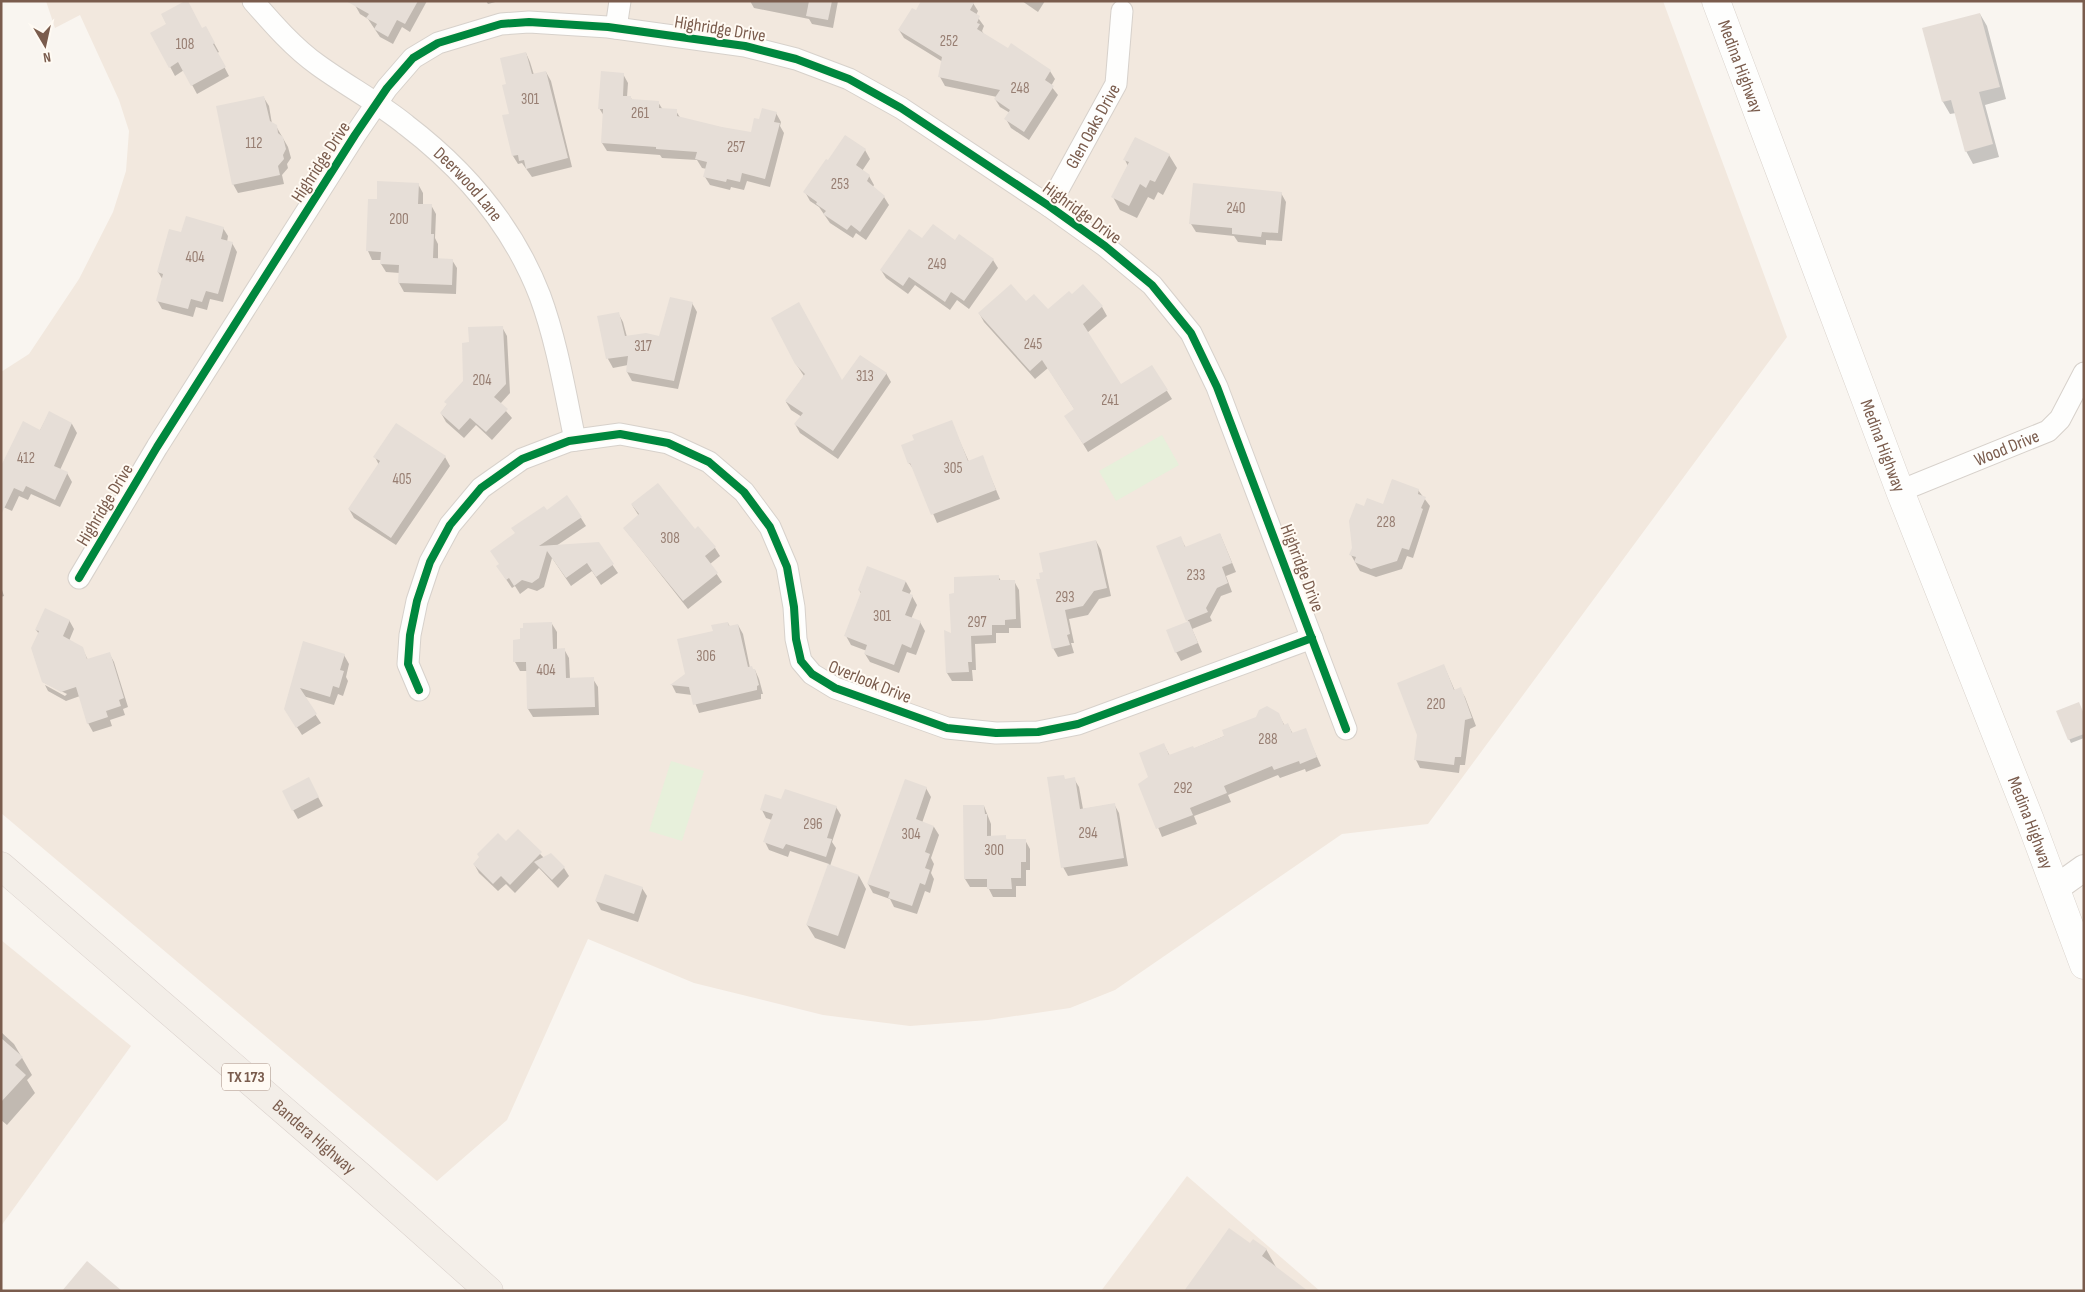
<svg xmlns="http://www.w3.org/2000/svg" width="2085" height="1292" viewBox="0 0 2085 1292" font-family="'Sofia Sans Condensed',sans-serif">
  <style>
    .residential { fill: #f2e8de }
    .green { fill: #e7f0db }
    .shadow { fill: #0003 }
    .building { fill: #e6ded7 }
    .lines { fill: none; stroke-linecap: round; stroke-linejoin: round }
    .minor-casing { stroke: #d7d1cb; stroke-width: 23 }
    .tertiary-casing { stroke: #d7d1cb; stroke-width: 28 }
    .secondary-casing { stroke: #d9d2cb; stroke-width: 29 }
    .primary-casing { stroke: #dad1cc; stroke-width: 29 }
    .minor { stroke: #fefefd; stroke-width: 21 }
    .tertiary { stroke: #fefefd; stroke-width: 26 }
    .secondary { stroke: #fefefd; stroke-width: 28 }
    .primary { stroke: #f3eee8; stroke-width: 28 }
    .cycleway-casing { stroke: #fffaf3; stroke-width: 11 }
    .cycleway { stroke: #00873e; stroke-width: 8 }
    .labels { text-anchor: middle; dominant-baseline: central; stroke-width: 4; stroke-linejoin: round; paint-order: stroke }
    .number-label { font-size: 15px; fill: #977e72 }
    .shield { fill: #fffaf3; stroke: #a28b7f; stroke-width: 1 }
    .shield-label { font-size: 16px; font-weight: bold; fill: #7a5c4d }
    .street-label { font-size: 18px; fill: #7a5c4d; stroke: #fffaf3 }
  </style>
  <rect width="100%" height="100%" fill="#f9f5f0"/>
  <g class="residential">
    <path d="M46,1h1617l124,336 -359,487 -86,10 -227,156 -45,18 -82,12 -78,6 -87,-11 -129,-32 -106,-44 -81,181 -70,61 -436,-368v-441l28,-18 50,-75 34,-67 13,-41 3,-40 -10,-31 -39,-85 -25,13z"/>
    <path d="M1,940l130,106 -130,180z"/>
    <path d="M1187,1176l133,115h-219z"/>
  </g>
  <g class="green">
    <path d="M1162,435l17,30 -63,36 -17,-30z"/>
    <path d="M671,761l33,10 -22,70 -33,-10z"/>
  </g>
  <g class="shadow">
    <path d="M357,1h70l-17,31 -8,-5 -9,17 -13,-7 -12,-18 -8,-5 -5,-9z"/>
    <path d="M486,1h13l-11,3z"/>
    <path d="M750,1h88l-5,27 -21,-4 -3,-5 -55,-11z"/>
    <path d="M1022,1h23l-7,11z"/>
    <path d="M973,3l5,8 -2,4 8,11 -2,5 2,3 24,16 42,21 5,8 -4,7 7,9 -29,45 -18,-12 -5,-9 4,-6 -10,-6 -5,-8 2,-2 -52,-11 -5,-9 3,-15 -39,-24 -5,-8 17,-19z"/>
    <path d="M1980,14l7,12 19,73 -21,6 14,52 -26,7 -7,-13 -10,-38 -6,1 -7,-12 -19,-73z"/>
    <path d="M202,29l8,7 9,16 -2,1 12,23 -32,18 -13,-24 -9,6 -23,-43z"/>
    <path d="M526,53l4,9 4,13 12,-3 5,9 21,86 -40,10 -10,-14 -4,1 -5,-8 -2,-42z"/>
    <path d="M623,74l5,9 -1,14 4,1 1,2 26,2 5,8 13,1 5,8 71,15 8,-14 16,-7 5,9 -1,4 4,7 -14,54 -23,-6 -3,9 -13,-3 -1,3 -20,-5 -5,-8 2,-8 -5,-1 -5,-8 -35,-2 -2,-3 -53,-4 -5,-8 2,-27 -5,-8z"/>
    <path d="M264,98l5,8 3,18 4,2 12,21 3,11 -4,6 1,4 -6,7 2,9 -46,9 -5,-9z"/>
    <path d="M846,137l19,13 5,9 -8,12 7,5 5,9 -1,2 11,10 5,8 -23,35 -10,-7 -3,5 -23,-15 -11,-16 -9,-6 -5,-9z"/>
    <path d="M1169,155l8,13 -14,27 -5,-3 -4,8 -6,-3 -11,21 -17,-8 -7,-13 15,-31 -3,-6z"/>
    <path d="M418,184l5,9v12h8l5,9 -1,24 3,6v15l14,1 5,8 -1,26 -52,-2 -5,-9 1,-10 -14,-1 -5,-8 1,-4h-10l-4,-9 2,-50h8z"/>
    <path d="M1281,193l5,9 -4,39 -16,-1v5l-28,-3 -4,-6 -38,-4 -5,-8z"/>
    <path d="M223,228l5,8 -1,6 5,1 5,9 -14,50 -13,-3 -3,11 -11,-3 -3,10 -31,-8 -5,-9 6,-20 -5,-8 24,-39z"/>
    <path d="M923,240l32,2 38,18 5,8 -29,41 -12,-9 -7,10 -35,-25 -7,9 -22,-16 -5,-8z"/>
    <path d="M1083,286l19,21 5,9 -20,17 34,53 31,-19 20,32 -84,53 -17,-28 4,-14 -27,-42 -13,11 -51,-57 -5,-9 47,-10 22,8 24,-15z"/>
    <path d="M692,303l5,9 -19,77 -46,-8 -5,-9 1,-7 -15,3 -5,-9 -9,-42 19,-4 5,9 4,15h33z"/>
    <path d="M502,327l5,9 3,57 -10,11 12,14 -20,22 -16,-15 -12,13 -18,-16 -5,-9z"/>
    <path d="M796,364l46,18 44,-9 5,9 -53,77 -38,-26 -5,-9 7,-7 -11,-7 -5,-8 18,-26z"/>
    <path d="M49,413l23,11 5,9 -17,37 7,3 5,9 -12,25 -29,-13 -3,6 -9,-4 -7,15 -11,-5z"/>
    <path d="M951,422l18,40 13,-5 18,42 -63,24 -22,-52 -6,-8 7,-23z"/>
    <path d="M375,457h70l5,9 -54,79 -42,-27 -5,-9 30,-44z"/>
    <path d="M1418,490l12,16 -17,52 -6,-2 -5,13 -26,8 -16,-6 -9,-16 14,-47 19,-2z"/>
    <path d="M632,505l63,26 20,17 5,8 -10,8 12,18 -34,27 -64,-81 15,-12z"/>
    <path d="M546,511l35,7 5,8 -30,20 42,-2 20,29 -17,12 -9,-14 -21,15 -19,-28 -8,29 -7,4 -9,-3 -8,6 -5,-8 -3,2 -9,-13z"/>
    <path d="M1220,534l16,38 -10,4 6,16 -11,4 -11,21 2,4 -20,8 10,23 -21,9 -5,-9 12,-29 -8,-86 6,11z"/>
    <path d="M1096,541l5,9 10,46 -12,3 -11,16 -19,4 5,24h-3l3,10 -16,4 -5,-9 -11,-68z"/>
    <path d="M868,568l38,14 5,9 -2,4 3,1 5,9 -6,14 9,3 5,9 -9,24 -9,-3 -8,21 -29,-11 -5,-8 2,-3 -16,-6 -5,-9 16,-41 -3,-5z"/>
    <path d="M998,576l3,5h13l5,9 2,38h-12v5h-13v10l-21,1 1,26h-4l1,11h-21l-5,-8 5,-39z"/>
    <path d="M1,587l3,9 -3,1z"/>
    <path d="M69,620l5,9 -5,12 13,7 6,12 21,-7 5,9 14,45 -5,2 2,6 -15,5 2,6 -19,6 -5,-9 -8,-27 -14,5 -18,-10 -3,-6 20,11 2,-2 -24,-12 -4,-48 -3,-4z"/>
    <path d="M728,623l2,4 8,-2 5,9 7,34 5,2 4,9 4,15h-2v5l-62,14 -7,-18 -16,-2 -4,-8 14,-10 28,-43z"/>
    <path d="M552,624l5,8v18l7,-1 5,9 1,21h23l5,8 1,28 -66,2 -5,-8 -1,-38h-7l-5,-9 -1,-21h8l3,-12z"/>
    <path d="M304,643l40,12 5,9 -3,13 2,4 -5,15 -5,-2 -4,11 -31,-9 18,27 -19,12 -11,-17z"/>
    <path d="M1444,666l11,25 5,-2 5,8 11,29 -6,3 -5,36h-5l-1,8 -39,-5 -4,-8z"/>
    <path d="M1278,714l7,12 3,-1 5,9 12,-4 16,36 -15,6 -1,-3 -25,9 -2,-3 -50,20 3,7 -37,14 3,8 -35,13 -22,-53 10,-6 14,-33 6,11 23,-7z"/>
    <path d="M2084,716v22l-13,5 -2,-4z"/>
    <path d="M1074,779l5,8 4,22 31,-5 5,9 9,53 -60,10 -5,-9 3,-87z"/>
    <path d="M313,788l10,18 -25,13 -5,-9z"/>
    <path d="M926,788l5,9 -9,26 12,4 5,8 -8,23 3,6 -3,9 3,6 -4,14 -5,-2 -8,23 -23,-7 -4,-8 -17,-6 -5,-9z"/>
    <path d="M782,801l54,6 5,8 -9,27 4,6 -6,18 29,10 7,13 -21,60 -30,-11 -8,-13 22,-61 -39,-13 -2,6 -19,-7 -4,-8 7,-22 -6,-2 -4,-8z"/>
    <path d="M984,806l7,18v13h14l2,3h18l5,9v21h-4v16h-10v11h-23l-5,-10h-18l-5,-8z"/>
    <path d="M518,831l26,27 20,10 5,8 -11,12 -19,-20 -24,25 -9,-9 -8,7 -19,-18 -5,-9 32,-21z"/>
    <path d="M642,888l5,8 -9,26 -37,-12 -5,-9z"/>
    <path d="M1,1032l13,12 18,31 -5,5 8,13 -28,32 -6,-5z"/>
    <path d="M1250,1245l16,4 10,18 -89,24z"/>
  </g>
  <g class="building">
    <path d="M185,1h3l14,27 4,-2 9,17 -2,1 13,23 -35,19 -13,-24 -9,6 -19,-35 16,-9 -5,-10z"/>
    <path d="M346,1h72l-13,23 -8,-4 -9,17 -14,-8 3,-5 -11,-6 3,-4z"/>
    <path d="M809,1h23l-4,19 -22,-4z"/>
    <path d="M921,1h54l-5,9 10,6 -3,7 3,1 -3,5 31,19 3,-5 40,27 -6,10 9,6 -30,46 -20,-13 6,-9 -16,-11 6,-9 -62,-13 4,-20 -44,-27 14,-22 4,2z"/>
    <path d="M1980,13l20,74 -21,5 14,52 -28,8 -14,-52 -9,2 -20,-74z"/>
    <path d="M526,52l6,22 14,-3 22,87 -42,11 -2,-9 -5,1 -1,-6 -6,1 -10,-41 7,-1 -7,-29 4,-1 -6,-26z"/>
    <path d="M601,71l23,2 -1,23h8v3l28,2v7l18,1v7l45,11 29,5 3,-14 5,1 3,-11 15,4 -3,10 6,1 -15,56 -23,-6 -2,9 -13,-3 -1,3 -23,-5 4,-15 -12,-3 2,-7 -41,-3v-2l-55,-4 2,-34h-5z"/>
    <path d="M264,96l6,25 7,4 1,8 5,4 3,12 -3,6 1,4 -6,7 2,9 -48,10 -16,-79z"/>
    <path d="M845,135l21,14 -10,16 14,10 -3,6 18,15 -25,36 -9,-7 -4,5 -24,-16 3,-3 -10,-7 1,-2 -14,-10 23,-33 2,1z"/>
    <path d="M1135,137l35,17 -15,28 -5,-2 -4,8 -6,-4 -11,22 -18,-9 18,-35 -6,-2z"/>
    <path d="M377,181l42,2 -1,21h14l-1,30h3l-1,24 20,1 -1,26 -54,-2 1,-18 -19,-1 1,-12 -15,-1 2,-52h9z"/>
    <path d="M1193,183l89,9 -4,41 -16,-1 -1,5 -29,-3v-6l-43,-4z"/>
    <path d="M186,216l38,11 -3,12 12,3 -15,52 -12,-3 -4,11 -11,-3 -3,10 -32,-8 7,-27 -6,-2 12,-43 12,3z"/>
    <path d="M933,224l22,16 4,-6 35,25 -30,42 -13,-9 -6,10 -36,-25 -6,9 -23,-16 29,-41 13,9z"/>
    <path d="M1011,284l15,17 8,-7 14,15 21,-18 3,3 11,-10 20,22 -20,18 38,60 31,-19 16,25 -85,54 -19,-28 10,-7 -32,-49 -12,11 -52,-58z"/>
    <path d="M670,297l23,5 -19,79 -48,-9 2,-16 -22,3 -9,-43 22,-4 6,24 21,-3 13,3z"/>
    <path d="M799,302l43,78 18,-25 27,18 -54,78 -39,-27 9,-11 -18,-12 20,-27 -10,-10 -24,-46z"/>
    <path d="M503,326l3,58 -12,13 14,12 -22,23 -16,-14 -11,12 -19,-17 7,-9 -3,-2 19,-21 -1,-38 7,-1 -1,-15z"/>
    <path d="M49,411l23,12 -18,43 14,6 -13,28 -29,-14 -3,6 -9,-4 -13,27v-49l22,-45 17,9z"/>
    <path d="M952,420l16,41 15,-6 13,35 -65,25 -21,-52 -2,1 -7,-19 13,-5 -2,-5z"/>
    <path d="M396,423l50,33 -55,82 -43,-29 32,-48 -7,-4z"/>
    <path d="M1392,479l27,10 -1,5 8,3 -5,11 2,1 -14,41 -7,-2 -5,13 -26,8 -17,-7 2,-5 -7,-2 3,-7 -3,-27 7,-18 8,3 3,-8 16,6z"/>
    <path d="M658,483l37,46 3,-3 18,21 -11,9 13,17 -35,28 -60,-73 16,-14 -8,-10z"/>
    <path d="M567,495l15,22 -43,29 60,-4 15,22 -18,13 -9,-14 -21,15 -19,-27 -8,27 -7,5 -10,-3 -8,6 -5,-8 -3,2 -10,-14 3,-2 -9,-13 25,-18 -4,-5 33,-22 3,4z"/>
    <path d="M1220,533l12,30 -10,4 6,16 -11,5 -11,20 2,4 -22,9 -30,-75 25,-10 4,11z"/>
    <path d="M1096,540l11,48 -13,3 -11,15 -18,4 5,24 -3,1 3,10 -18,4 -16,-70h4l-1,-6 4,-1 -4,-19z"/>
    <path d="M867,566l39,15 -4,10 11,4 -8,20 16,6 -10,27 -9,-4 -8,21 -30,-11 3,-9 -23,-9 17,-44 -3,-2z"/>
    <path d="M999,575v5h16l1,39 -11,1v5h-13v10l-21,1 1,26h-4l1,10 -23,1 -2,-43 7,3 -2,-39 5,-1v-16z"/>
    <path d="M45,608l25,12 -7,16 20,11 4,12 23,-7 14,46 -5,2 2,6 -15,5 2,6 -21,7 -11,-37 -15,5 -19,-10 -11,-34 8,-17 -4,-1z"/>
    <path d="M1189,621l9,22 -23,10 -9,-23z"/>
    <path d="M552,622l1,27 12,-1 1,30 28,-1 1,30 -68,2 -1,-47h-13v-22l7,-1v-11h3v-5z"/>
    <path d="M728,622l1,4 9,-2 10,43 4,-1 1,3h2l4,16 -2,1v4l-64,15 -4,-18 -19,-2 15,-11 -8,-35 36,-8 -2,-6z"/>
    <path d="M303,641l42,13 -5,16 4,1 -5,17 -6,-2 -3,11 -30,-9 17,26 -21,14 -12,-19z"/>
    <path d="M1444,664l10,26 7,-3 11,31 -7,2 -4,37h-6l-1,8 -40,-5 3,-25 -20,-52z"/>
    <path d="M2079,702l5,12v20l-16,6 -12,-29z"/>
    <path d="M1267,706l12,7 5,12 4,-2 4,10 14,-5 11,29 -17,7 -1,-3 -25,9 -2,-4 -48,20 3,7 -37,15 3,7 -37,14 -18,-45 10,-7 -9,-24 25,-10 5,12 24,-9 1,2 30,-12 -2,-6 34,-13 3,-7z"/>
    <path d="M1064,775l1,4 10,-2 5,32 35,-6 9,55 -63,10 -14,-91z"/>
    <path d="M309,777l10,20 -27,14 -10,-20z"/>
    <path d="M905,779l22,8 -11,32 18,7 -9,26 5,2 -5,14 5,2 -5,15 -5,-2 -8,23 -24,-8 2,-6 -23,-8z"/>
    <path d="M785,789l52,17 -10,32 5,1 -6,18 -40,-13 -3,5 -20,-7 10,-28 -13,-4 5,-16 16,5z"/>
    <path d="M963,805h21l1,9h2v22l19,-1v4h20v23h-5v16h-10l1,11h-25v-10h-23z"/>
    <path d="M518,829l24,23 -32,33 -9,-9 -8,8 -20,-20 6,-7 -2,-3 21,-21 8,8z"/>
    <path d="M551,853l14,14 -13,13 -18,-18z"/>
    <path d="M828,864l31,11 -21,61 -32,-11z"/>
    <path d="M605,874l38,13 -9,27 -39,-13z"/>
    <path d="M1,1038l22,19 -8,8 11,10 -25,27z"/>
    <path d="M1229,1228l21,15 3,-4 14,10 -5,7 46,35h-124z"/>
    <path d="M87,1261l35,30h-60z"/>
  </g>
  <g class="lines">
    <g class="minor-casing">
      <g id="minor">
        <path id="s1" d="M253,1c20,23 41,47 65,64 29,21 61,38 88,60 59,45 107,101 134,171 17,46 25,96 35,144"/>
        <path d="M616,28l4,-27"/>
        <path id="s2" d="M1049,206l67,-122 6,-73"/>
        <path id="s3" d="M1900,491l148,-60 12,-12 24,-46"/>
        <path d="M79,578l78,-131 198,-312 32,-47 26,-30 25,-15 63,-19 28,-2 79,5 137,19 51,13 53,20 52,29 148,98 56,40 47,39 39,48 26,54 129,342"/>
        <path d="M419,690l-11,-26 2,-29 7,-34 13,-39 20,-37 31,-37 41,-29 47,-18 51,-7 48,9 41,19 35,30 26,35 17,40 7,40 2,32 5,22 11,13 23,14 112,40 49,5 42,-1 40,-8 234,-86"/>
      </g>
    </g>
    <g class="tertiary-casing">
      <path id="tertiary" d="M2056,888l28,-20"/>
    </g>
    <g class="secondary-casing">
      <g id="secondary">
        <path id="s4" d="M1716,1l184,490 130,329 54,145"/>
      </g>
    </g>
    <g class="primary-casing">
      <g id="primary">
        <path id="s5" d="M1,866l360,311 128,114"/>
      </g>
    </g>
    <use href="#minor" class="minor"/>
    <use href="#tertiary" class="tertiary"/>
    <use href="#secondary" class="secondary"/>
    <use href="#primary" class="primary"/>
    <g class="cycleway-casing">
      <g id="cycleway">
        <path d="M79,578l78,-131 198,-312 32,-47 26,-30 25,-15 63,-19 28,-2 79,5 137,19 51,13 53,20 52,29 148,98 56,40 47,39 39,48 26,54 129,342"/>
        <path d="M419,690l-11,-26 2,-29 7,-34 13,-39 20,-37 31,-37 41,-29 47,-18 51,-7 48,9 41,19 35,30 26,35 17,40 7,40 2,32 5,22 11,13 23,14 112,40 49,5 42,-1 40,-8 234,-86"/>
      </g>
    </g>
    <use href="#cycleway" class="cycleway"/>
  </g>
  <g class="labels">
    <g class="number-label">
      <text x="949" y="41">252</text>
      <text x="185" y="44">108</text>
      <text x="1020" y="88">248</text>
      <text x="530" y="99">301</text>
      <text x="640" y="113">261</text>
      <text x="254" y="143">112</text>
      <text x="736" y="147">257</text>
      <text x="840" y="184">253</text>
      <text x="1236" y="208">240</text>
      <text x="399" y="219">200</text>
      <text x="195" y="257">404</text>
      <text x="937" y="264">249</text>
      <text x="1033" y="344">245</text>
      <text x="643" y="346">317</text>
      <text x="865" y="376">313</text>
      <text x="482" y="380">204</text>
      <text x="1110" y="400">241</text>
      <text x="26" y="458">412</text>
      <text x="953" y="468">305</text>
      <text x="402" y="479">405</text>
      <text x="1386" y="522">228</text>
      <text x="670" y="538">308</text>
      <text x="1196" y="575">233</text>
      <text x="1065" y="597">293</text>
      <text x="882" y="616">301</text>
      <text x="977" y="622">297</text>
      <text x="706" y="656">306</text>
      <text x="546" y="670">404</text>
      <text x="1436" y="704">220</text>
      <text x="1268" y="739">288</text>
      <text x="1183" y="788">292</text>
      <text x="813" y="824">296</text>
      <text x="1088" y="833">294</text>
      <text x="911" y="834">304</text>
      <text x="994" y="850">300</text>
    </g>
    <rect class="shield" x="222" y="1063.5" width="48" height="27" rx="4"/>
    <g class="shield-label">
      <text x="246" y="1077">TX 173</text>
    </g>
    <g class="street-label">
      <text transform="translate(720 29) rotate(9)">Highridge Drive</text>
      <text stroke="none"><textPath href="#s4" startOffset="70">Medina Highway</textPath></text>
      <text stroke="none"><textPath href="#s2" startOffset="91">Glen Oaks Drive</textPath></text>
      <text transform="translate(321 162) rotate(-57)">Highridge Drive</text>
      <text stroke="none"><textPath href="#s1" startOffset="284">Deerwood Lane</textPath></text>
      <text transform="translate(1082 213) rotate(36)">Highridge Drive</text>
      <text stroke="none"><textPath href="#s4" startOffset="475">Medina Highway</textPath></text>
      <text stroke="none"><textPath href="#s3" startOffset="115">Wood Drive</textPath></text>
      <text transform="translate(105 505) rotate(-59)">Highridge Drive</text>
      <text transform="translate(1302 568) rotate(69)">Highridge Drive</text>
      <text transform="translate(870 682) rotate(22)">Overlook Drive</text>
      <text stroke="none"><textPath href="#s4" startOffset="880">Medina Highway</textPath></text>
      <text stroke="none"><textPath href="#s5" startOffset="414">Bandera Highway</textPath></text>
    </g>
  </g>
  <rect width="2085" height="1292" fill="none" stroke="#7a5c4d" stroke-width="5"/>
  <g transform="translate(45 45) rotate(171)" stroke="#fffaf3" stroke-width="4" paint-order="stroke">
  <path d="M0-4L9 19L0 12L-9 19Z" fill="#7a5c4d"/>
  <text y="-8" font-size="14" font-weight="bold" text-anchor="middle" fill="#7a5c4d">N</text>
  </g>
</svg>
